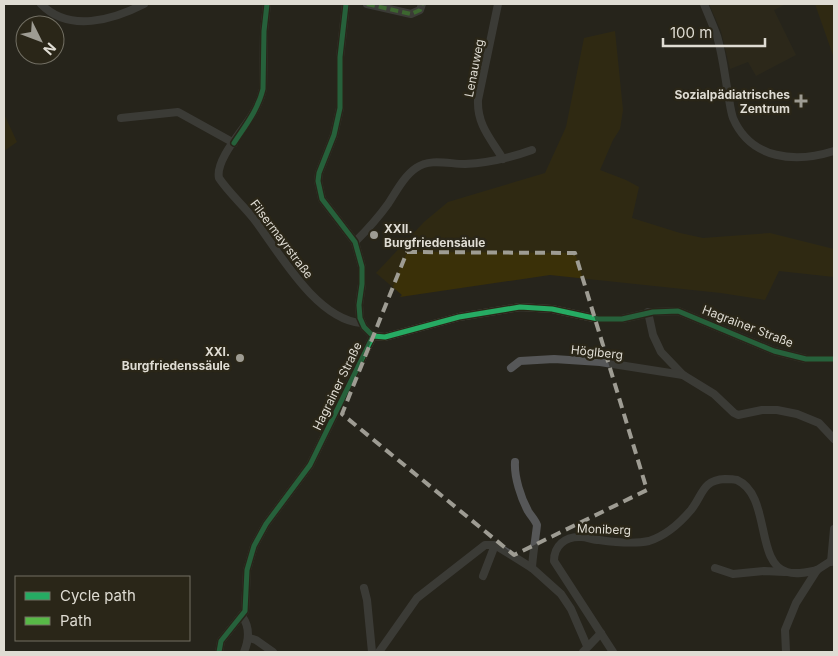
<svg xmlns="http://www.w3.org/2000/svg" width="838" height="656" viewBox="0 0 838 656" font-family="Inter,sans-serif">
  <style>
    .built { fill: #332e1a }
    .green { fill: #3a3008 }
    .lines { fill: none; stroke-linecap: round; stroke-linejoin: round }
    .street { stroke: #565758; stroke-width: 8 }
    .quiet { stroke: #58b947; stroke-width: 4; stroke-dasharray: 8 4; stroke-linecap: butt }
    .cycleway-casing { stroke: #2a2618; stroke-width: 8 }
    .cycleway { stroke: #26ab63; stroke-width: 5 }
    .marked { fill: none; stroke: #9e9c93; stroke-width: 4; stroke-dasharray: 10 6; stroke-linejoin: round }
    .poi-dot { fill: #9e9c93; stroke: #2a2618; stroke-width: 2 }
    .labels { text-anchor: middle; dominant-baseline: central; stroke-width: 5; stroke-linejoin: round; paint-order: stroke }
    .street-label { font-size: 12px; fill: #dfdcd3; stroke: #2a2618 }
    .poi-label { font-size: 12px; font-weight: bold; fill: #dfdcd3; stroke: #2a2618; text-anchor: end }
  </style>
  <rect width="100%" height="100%" fill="#26241c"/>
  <path class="built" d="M709,4h77l-12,6 22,45 -40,21 -8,-14 -18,7 -9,-38z"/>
  <g class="green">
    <path d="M815,4h19v54z"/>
    <path d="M615,31l8,79 -3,19 -7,11 -13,30 26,10 13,7 -7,31 48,15 23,5 67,-5 64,16v28l-55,-6 -14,29 -44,-7 -171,-18 -150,22 2,-2 -26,-22 48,-51 24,-20 97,-29 21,-46 18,-89z"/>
    <path d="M4,114l13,28 -13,9z"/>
  </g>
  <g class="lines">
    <g class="street">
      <path d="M41,4c28,29 72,16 103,0"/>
      <path d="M267,4l-3,27 -1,58c-2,9 -6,18 -11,26 -9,15 -37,45 -33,63 10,15 24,27 35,41 25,33 62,100 107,104"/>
      <path d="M346,4l-6,53v51l-6,27 -15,38 -1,8 4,18 33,43 7,25v17l-3,21 1,13 4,9 9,9"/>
      <path d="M367,4l44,10 9,-4 2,-6"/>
      <path d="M498,4l-20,96c-1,25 13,39 25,59"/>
      <path d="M704,4c4,10 9,21 13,32 6,20 8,42 12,63 1,6 2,13 4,19 18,42 63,45 101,33"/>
      <path d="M121,118l57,-6 56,31"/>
      <path d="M355,242c12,-12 23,-24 33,-38 8,-12 16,-28 28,-36 14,-10 33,-4 49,-4 23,-1 45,-6 67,-14"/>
      <path d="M648,312l5,23 8,17 22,23 31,19 20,19 4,2 24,-5h15l20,4 22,9 15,16"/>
      <path d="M373,336l12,1 74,-20 61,-10 32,2 46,10h24l31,-7 25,-1 96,40 32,8h28"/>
      <path d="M511,368l9,-7 34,-2 46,3 83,13"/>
      <path d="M515,462c-1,15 6,36 13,49 3,5 7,9 9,14 0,2 -5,36 -5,43"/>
      <path d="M831,562l3,-33"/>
      <path d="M715,568l18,6 31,-3 21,1"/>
      <path d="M483,576l12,-31"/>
      <path d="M364,588l3,12 5,52"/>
      <path d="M242,616c8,11 7,24 2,36"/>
      <path d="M249,638l7,2 17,12"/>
      <path d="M219,652l2,-11 24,-30 2,-41 7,-24 12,-22 44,-59 63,-129"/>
      <path d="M379,652l38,-54 68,-53h10l37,23 29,26 10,15 16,37"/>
      <path d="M583,652l18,-19"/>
      <path d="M613,652l-59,-91c0,-15 11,-25 27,-24 6,0 12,3 18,3 14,2 36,4 50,1 16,-5 31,-18 42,-31 12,-15 11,-30 34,-31 4,0 8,0 12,1 34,15 18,83 50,92 10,3 21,0 30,-2"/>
      <path d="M786,652l-1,-22 11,-27 21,-33 17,-11"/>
    </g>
    <path class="quiet" d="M367,4l44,10 9,-4 2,-6"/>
    <g class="cycleway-casing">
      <g id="cycleway">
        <path d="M346,4l-6,53v51l-6,27 -15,38 -1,8 4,18 33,43 7,25v17l-3,21 1,13 4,9 9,9"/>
        <path d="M234,143c11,-17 24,-33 29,-54l1,-58 3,-27"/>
        <path d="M373,336l12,1 74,-20 61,-10 32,2 46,10h24l31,-7 25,-1 96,40 32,8h28"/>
        <path d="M219,652l2,-11 24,-30 2,-41 7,-24 12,-22 44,-59 63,-129"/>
      </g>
    </g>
    <use href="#cycleway" class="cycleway"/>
  </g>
  <path d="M0 0H838V656H0ZM407,252l168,1 72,237 -133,65 -172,-141z" fill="#26241c" fill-opacity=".55" fill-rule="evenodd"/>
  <path class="marked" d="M407,252l168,1 72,237 -133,65 -172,-141z"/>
  <g class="poi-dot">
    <path d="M798.5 93.5h5v5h5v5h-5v5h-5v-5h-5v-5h5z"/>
    <circle cx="374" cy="235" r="5"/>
    <circle cx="240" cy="358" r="5"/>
  </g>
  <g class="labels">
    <g class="street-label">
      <text transform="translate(474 68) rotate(-79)">Lenauweg</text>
      <text transform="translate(282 239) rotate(53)">Filsermayrstraße</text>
      <text transform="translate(748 326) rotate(21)">Hagrainer Straße</text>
      <text transform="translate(597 352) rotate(6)">Höglberg</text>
      <text transform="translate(337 386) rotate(-64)">Hagrainer Straße</text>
      <text transform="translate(604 529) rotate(2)">Moniberg</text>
    </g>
    <g class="poi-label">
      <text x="790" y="94">Sozialpädiatrisches<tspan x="790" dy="14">Zentrum</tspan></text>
      <text x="384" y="228" text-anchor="start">XXII.<tspan x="384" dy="14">Burgfriedensäule</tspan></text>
      <text x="230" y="351">XXI.<tspan x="230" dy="14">Burgfriedenssäule</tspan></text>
    </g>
  </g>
  <rect width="838" height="656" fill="none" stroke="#dfdcd3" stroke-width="10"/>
  <rect x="15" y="576" width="175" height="65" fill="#2a2618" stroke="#726f63"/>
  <rect x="25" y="592" width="25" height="8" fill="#26ab63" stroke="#726f63"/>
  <text x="60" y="601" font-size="15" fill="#dfdcd3">Cycle path</text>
  <rect x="25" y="617" width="25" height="8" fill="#58b947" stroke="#726f63"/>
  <text x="60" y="626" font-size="15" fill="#dfdcd3">Path</text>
  <g transform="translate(40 40) rotate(132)"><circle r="24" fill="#2a2618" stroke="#726f63"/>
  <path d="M0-4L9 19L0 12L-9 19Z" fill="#9e9c93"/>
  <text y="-8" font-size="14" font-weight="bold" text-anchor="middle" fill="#dfdcd3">N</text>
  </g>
  <path d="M663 38v8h102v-8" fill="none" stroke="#dfdcd3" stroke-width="2.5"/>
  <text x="670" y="38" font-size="15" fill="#dfdcd3" stroke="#2a2618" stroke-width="4" paint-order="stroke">100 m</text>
</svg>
